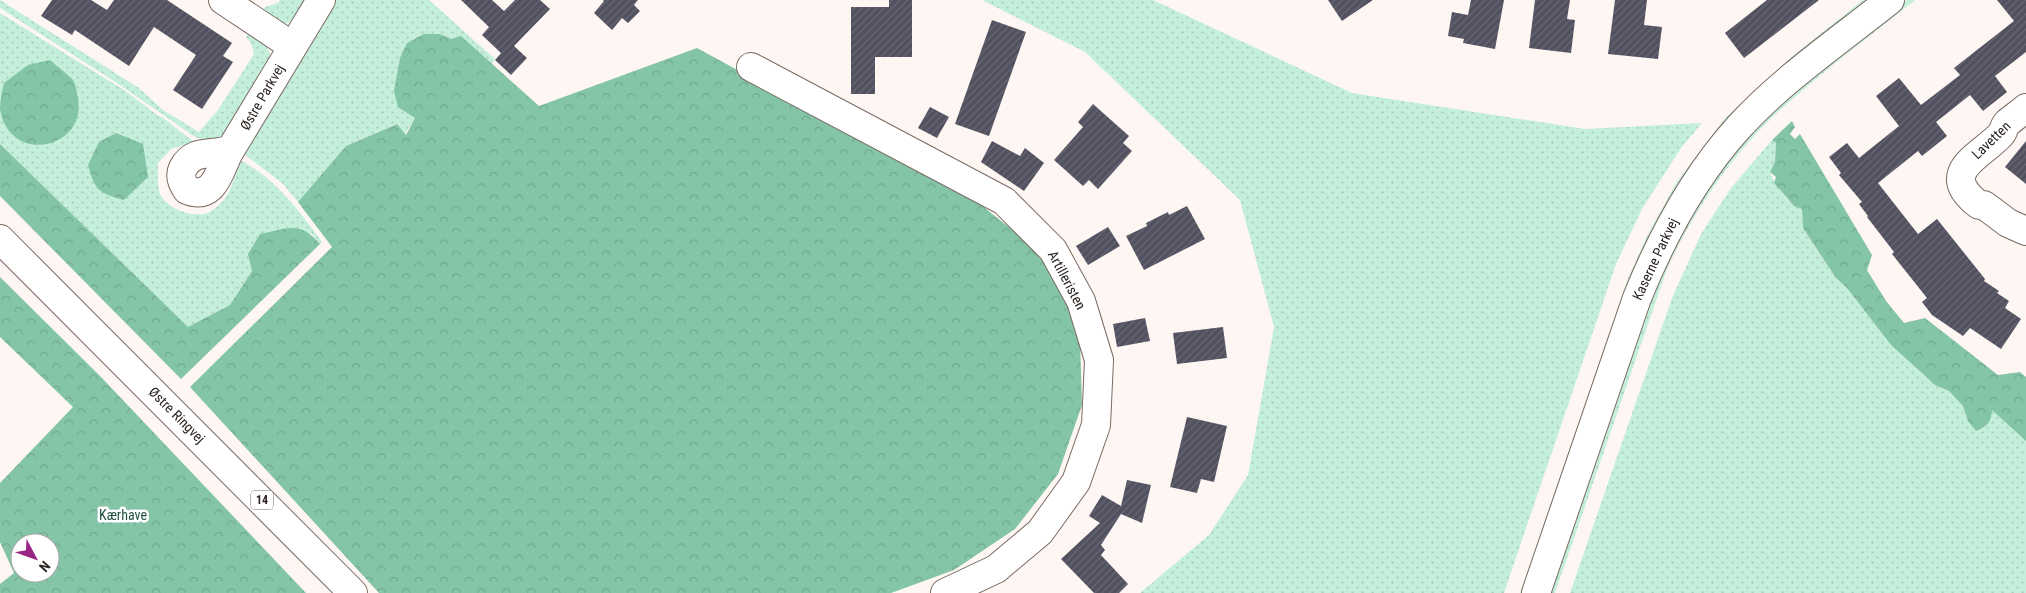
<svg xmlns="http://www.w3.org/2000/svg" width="2026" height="593" viewBox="0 0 2026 593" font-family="'Roboto Condensed',sans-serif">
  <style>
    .grass { fill: url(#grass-dots) }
    .forest { fill: url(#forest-crowns); fill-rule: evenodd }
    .building { fill: url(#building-hatch) }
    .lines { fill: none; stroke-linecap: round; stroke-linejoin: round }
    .minor-casing { stroke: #7a6a62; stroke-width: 30 }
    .major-casing { stroke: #7a6a62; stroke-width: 30 }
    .minor { stroke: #fff; stroke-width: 28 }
    .major { stroke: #fff; stroke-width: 28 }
    .labels { text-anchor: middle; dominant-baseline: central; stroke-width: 5; stroke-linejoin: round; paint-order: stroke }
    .shield { fill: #fff; stroke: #6b6664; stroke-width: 1 }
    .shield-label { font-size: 12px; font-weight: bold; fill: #2b2421 }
    .street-label { font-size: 14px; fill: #2b2421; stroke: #fff }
    .park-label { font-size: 14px; fill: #20523f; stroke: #fff }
  </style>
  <defs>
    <pattern id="grass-dots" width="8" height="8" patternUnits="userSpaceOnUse" patternTransform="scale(1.25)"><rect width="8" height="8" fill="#c4efdb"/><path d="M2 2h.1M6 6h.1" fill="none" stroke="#a9cdbc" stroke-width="1.8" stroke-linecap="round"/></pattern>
    <pattern id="forest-crowns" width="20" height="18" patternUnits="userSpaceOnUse" patternTransform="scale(1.25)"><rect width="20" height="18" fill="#84c4a7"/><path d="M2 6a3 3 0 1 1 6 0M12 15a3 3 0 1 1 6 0" fill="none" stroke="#72a88f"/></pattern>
    <pattern id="building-hatch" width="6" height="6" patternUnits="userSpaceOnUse" patternTransform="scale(1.25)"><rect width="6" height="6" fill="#525160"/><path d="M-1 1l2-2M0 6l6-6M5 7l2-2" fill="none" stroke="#686772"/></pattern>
  </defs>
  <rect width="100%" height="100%" fill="#fef6f3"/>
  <g class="grass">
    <path d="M0,0l139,88 24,22 36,22 19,-22 36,-56 -3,-11 -5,-6 3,-5 15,10 7,14 -49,81 -13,5 -14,-5 -75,-52 -120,-77z"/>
    <path d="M280,0h25c-16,27 -17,30 -45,14l5,-7 13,-4z"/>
    <path d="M336,0h93l66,59 -4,5 -30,-27 -10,2 -11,-5 -25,84 -10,16 -9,-10 -50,22 -48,56 -16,-19 -37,-28 2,-12z"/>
    <path d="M982,0h171l199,93 233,36 117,-6 -21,25 -39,61 -26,55 -112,329h-364l69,-58 39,-60 26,-148 -34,-127 -155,-148z"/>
    <path d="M1863,0h8l-167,152 -178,441h-6l108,-315 19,-42 29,-53 49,-65 70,-64z"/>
    <path d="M1907,0h8c-42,34 -87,67 -127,103 -52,45 -92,104 -121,166l-112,324h-5l103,-303 42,-84 40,-57 50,-49z"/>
    <path d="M0,13l124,77 36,27h2l32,25 -23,7 -13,14c0,9 -1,22 2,31 7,15 33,24 48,19 5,-2 12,-9 15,-12 10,-12 11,-26 17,-39l2,-1c35,19 57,50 80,81l-2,2 -9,-11 -59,38 -22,34 -42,23 -188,-184z"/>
    <path d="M1772,140l4,3 -1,19 -5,10c6,14 17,32 32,37l1,19 33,50 11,10 44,57 44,40 14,6 15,15 2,10 26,-7 34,32v152h-456l102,-295 29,-64 30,-46z"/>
  </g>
  <g class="forest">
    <path d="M424,34h16l11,5 10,-3 78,70 158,-58 275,150 61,48 29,45 18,49 2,65 -24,69 -43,55 -61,41 -63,23h-512l-189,-206 142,-140 -34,-45 48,-56 51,-22 9,11 9,-17 -17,-11 -4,-16 6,-33 7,-15z"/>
    <path d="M50,60c7,7 17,13 23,20 3,5 4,13 5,19 9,49 -68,68 -78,10 0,-8 2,-18 4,-26l24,-18z"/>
    <path d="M1792,121l3,6 -5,7 5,5 5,-5 72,121 -5,15 19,31 18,22 21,-5 73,57 22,-3 6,5v64l-34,-31c-1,12 -4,16 -16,21l-8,-10 -5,-15 -14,-15 -14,-6 -44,-40 -44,-57 -11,-10 -33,-50 -1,-19 -8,-3 -20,-23 2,-6 -6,-5 5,-10 1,-19 -4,-3z"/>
    <path d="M116,133l27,11 5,33 -24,23c-26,-7 -29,-10 -36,-35l11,-23z"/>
    <path d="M0,144l188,183 42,-22 22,-34 -4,-17 12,-20c28,-5 39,-14 60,10l-139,135 -181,-183z"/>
    <path d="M0,277l101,100 205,216h-306v-9l14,-11 -14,-31v-59l73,-76 -73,-70zM20,543h30v30h-30z"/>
  </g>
  <g class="building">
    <path d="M52,0h39l16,10 7,-10h53l65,43 -9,13 10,6 -31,47 -29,-19 23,-35 -42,-28 -25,39 -54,-36 -3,5 -31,-19z"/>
    <path d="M461,0h31l12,11 11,-11h25l10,9 -36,37 13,12 -16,17 -16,-15 6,-7 -19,-18 7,-8z"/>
    <path d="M603,0h35l-4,5 6,6 -12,12 -6,-5 -10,12 -18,-17 10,-12z"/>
    <path d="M889,0h23v57h-37v37h-24v-87h38z"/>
    <path d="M1328,0h45l-31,21z"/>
    <path d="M1471,0h33l-9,49 -32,-6 1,-4 -16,-3 4,-24 16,3z"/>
    <path d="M1535,0h35l-3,19 8,1 -4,33 -42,-5z"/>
    <path d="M1615,0h32l-3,25 18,2 -4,32 -50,-5z"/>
    <path d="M1767,0h52l-75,58 -19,-25z"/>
    <path d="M1997,0h29v52l-31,24 12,16 -24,19 -13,-16 -34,27 11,14 -25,20 -4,-5 -40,32 40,51 19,-15 48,60 -1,2 15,10 -2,2 12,8 -4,7 16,11 -20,30 -31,-21 -7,8 -31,-21 -10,-13 5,-4 -35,-44 2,-2 -27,-35 1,-1 -9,-12 3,-2 -23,-27 2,-2 -12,-16 18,-14 12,15 40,-32 -23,-30 23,-18 22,27 39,-30 -6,-7 60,-47z"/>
    <path d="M992,20l34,12 -37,104 -34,-12z"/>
    <path d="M1093,104l36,32 -6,7 9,8 -34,38 -9,-9 -6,6 -29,-26 29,-33 -5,-5z"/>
    <path d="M930,107l19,10 -12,21 -19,-10z"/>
    <path d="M992,141l28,15 5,-8 19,15 -20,28 -43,-29z"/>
    <path d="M2026,141v43l-21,-17z"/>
    <path d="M1187,206l18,33 -61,31 -18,-34 21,-10 -1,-3 22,-11 1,3z"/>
    <path d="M1108,227l12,19 -32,19 -12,-19z"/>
    <path d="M1145,318l5,23 -33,6 -4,-23z"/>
    <path d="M1223,327l4,31 -50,6 -4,-31z"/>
    <path d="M1187,417l40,9 -13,56 -13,-3 -4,14 -27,-6z"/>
    <path d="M1127,480l24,5 -9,38 -21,-9 -20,31 4,5 -4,5 27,29 -9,9h-25l-33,-34 39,-36 -11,-7 13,-21 19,11z"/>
  </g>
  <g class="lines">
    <g class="minor-casing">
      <g id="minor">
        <path d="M223,0l69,46"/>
        <path d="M751,67l253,134 49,49 28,51 18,59 -3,65 -20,57 -36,50 -44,37 -51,24"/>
        <path d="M2026,108c-6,5 -13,10 -19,15 -3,3 -3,7 -5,10 -19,23 -67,38 -23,72h5l24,18 18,8"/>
        <path d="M231,149c-17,8 -37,-2 -48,19 -4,8 -1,15 4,22 30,12 33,-25 44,-41l90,-149"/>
        <path d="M1536,593l101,-295c25,-62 56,-120 101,-170 41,-46 103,-89 152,-128"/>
      </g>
    </g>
    <g class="major-casing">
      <path id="major" d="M0,239l353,354"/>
    </g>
    <use href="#minor" class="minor"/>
    <use href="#major" class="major"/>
  </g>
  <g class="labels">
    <rect class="shield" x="251" y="490.5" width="22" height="19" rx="4"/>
    <g class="shield-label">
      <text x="262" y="500">14</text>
    </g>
    <g class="street-label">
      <text transform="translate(262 97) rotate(-60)">Østre Parkvej</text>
      <text transform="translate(1991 140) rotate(-44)">Lavetten</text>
      <text transform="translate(1655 259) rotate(-65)">Kaserne Parkvej</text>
      <text transform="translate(1067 280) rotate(62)">Artilleristen</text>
      <text transform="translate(177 415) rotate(45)">Østre Ringvej</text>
    </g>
    <g class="park-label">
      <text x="123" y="515">Kærhave</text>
    </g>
  </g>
  <g transform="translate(35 558) rotate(131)"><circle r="24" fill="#ffffff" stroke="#aaa7a6"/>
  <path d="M0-4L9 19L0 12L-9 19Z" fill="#992683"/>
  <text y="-8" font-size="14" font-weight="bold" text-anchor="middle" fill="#2b2421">N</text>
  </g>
</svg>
